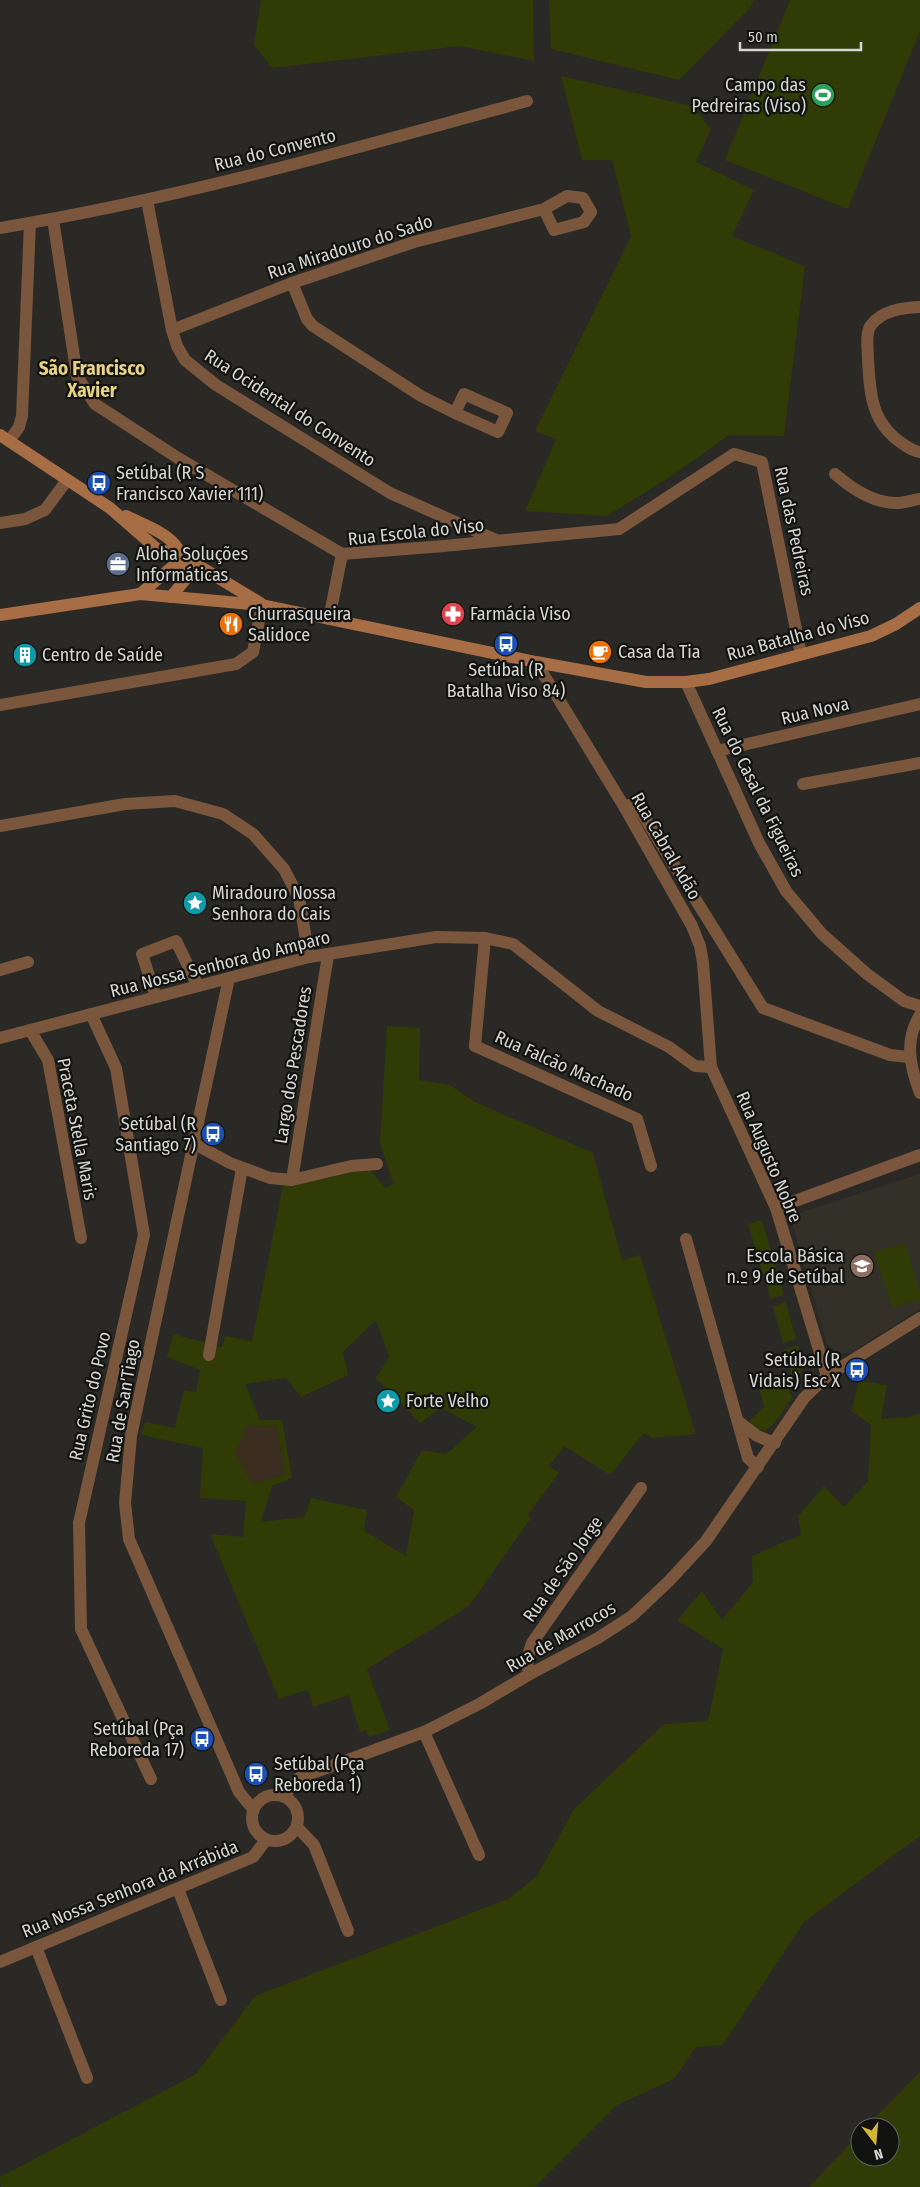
<svg xmlns="http://www.w3.org/2000/svg" width="920" height="2187" viewBox="0 0 920 2187" font-family="'Fira Sans Condensed',sans-serif">
  <style>
    .built { fill: #333127 }
    .industrial { fill: #3c2d21 }
    .green { fill: #303b06; fill-rule: evenodd }
    .lines { fill: none; stroke-linecap: round; stroke-linejoin: round }
    .street { stroke: #7a563d; stroke-width: 12 }
    .secondary { stroke: #a76e45; stroke-width: 12 }
    .labels { text-anchor: middle; dominant-baseline: central; stroke-width: 4.5; stroke-linejoin: round; paint-order: stroke }
    .poi-label { font-size: 18px; fill: #d5d5d2; stroke: #121210; text-anchor: start }
    .street-label { font-size: 18px; fill: #d5d5d2; stroke: #121210 }
    .neighbourhood-label { font-size: 19px; font-weight: bold; fill: #e7d285; stroke: #121210 }
  </style>
  <rect width="100%" height="100%" fill="#2a2925"/>
  <path class="built" d="M920,1174v135l-68,43 -14,2 -11,-10 -35,-121 2,-6 8,-5z"/>
  <path class="industrial" d="M247,1425l30,2 8,47 -32,9 -18,-29z"/>
  <g class="green">
    <path d="M261,0h272l1,61 -74,-15 -188,22 -18,-23z"/>
    <path d="M549,0h205l-4,8 -71,72 -128,-31z"/>
    <path d="M790,0h130v31l-72,178 -123,-49z"/>
    <path d="M561,76l131,30 19,23 -15,33 58,28 -22,46 73,30 -21,170 -55,-1 -56,40 -66,41 -82,-5 31,-72 -21,-8 96,-195 -19,-76h-30z"/>
    <path d="M387,1026l33,2 -1,52 31,5 25,17 118,51 29,107 18,-5 56,179 -44,4 -8,-5 -34,42 -46,-29 -15,20 10,7 -31,42 3,3 -62,88 -102,63 23,61 -21,7 -3,-7 -6,2 -11,-37 -36,12 -5,-17 -29,9 -69,-165 33,3 3,-36 -46,-3 3,-50 -62,-13 4,-13 30,6 9,-38 12,2 4,-22 -33,-13 6,-23 49,13 3,-11 27,5 31,-156 27,-3 47,-14 13,2 16,18 7,-5 -13,-40zM376,1320l13,37 -13,21 44,45 21,-15 36,19 -31,27 -24,-4 -26,47 18,13 -8,46 -42,-25 3,-21 -56,-12 -7,19 -43,5 11,-36 20,-8 -10,-58h-22l-15,-36 41,-6 15,19 47,-22 -5,-23zM247,1425l30,2 8,47 -32,9 -18,-29z"/>
    <path d="M762,1220l9,31 -14,3 -9,-30z"/>
    <path d="M905,1243l15,50v6l-28,9 -18,-56z"/>
    <path d="M773,1257l11,38 -13,4 -12,-38z"/>
    <path d="M786,1302l10,37 -13,4 -10,-37z"/>
    <path d="M798,1345c5,16 4,31 -3,47l-10,-43z"/>
    <path d="M785,1377l7,21c-9,12 -27,50 -42,24l1,-3 13,-12 -6,-24z"/>
    <path d="M859,1381l28,4 -6,34 29,-2 10,-4v423l-116,86 -81,123 -27,2 -22,32 -57,26 -82,82h-534l-1,-10 196,-103 59,-78 253,-97 29,-23 37,-67 90,-85 44,-3 15,-72 -46,-29 25,-29 20,29 31,-38 -1,-26 49,-21 -3,-19 26,-30 20,21 24,-26 3,-56 -20,-14z"/>
    <path d="M920,2072v115h-111l51,-54v24h30v-30h-24z"/>
  </g>
  <g class="lines">
    <g class="street">
      <path d="M147,200l25,130 5,16 8,14 31,25 174,108 106,47"/>
      <path d="M53,219l24,157 18,28 83,54 164,96"/>
      <path d="M0,228c178,-29 353,-79 527,-127"/>
      <path d="M292,283l15,36 6,7 108,70 34,17 9,-19 43,19 -9,19 -43,-19"/>
      <path d="M920,307c-18,1 -37,3 -49,18 -6,8 -3,25 -3,34 2,35 3,64 35,85 6,4 10,7 17,8"/>
      <path d="M172,330l120,-47 122,-41 130,-33 23,-13 16,2 8,14 -7,10 -30,8 -10,-21"/>
      <path d="M9,441l10,-14 3,-11 8,-193"/>
      <path d="M835,474c16,14 39,29 61,29 8,0 16,-3 24,-4"/>
      <path d="M0,523l25,-4 20,-9 22,-30"/>
      <path d="M329,619l13,-65 102,-8 175,-17 115,-75 28,8 39,192"/>
      <path d="M536,662l89,146 67,118 8,20 3,17 8,104 65,141 51,168"/>
      <path d="M686,682l73,161 27,48 36,43 45,40 37,27 16,5"/>
      <path d="M0,705l236,-41 17,-12 9,-47"/>
      <path d="M717,751l203,-47"/>
      <path d="M803,784l117,-21"/>
      <path d="M625,808l10,-6 128,206 127,47 19,2"/>
      <path d="M0,826l125,-22 50,-3 48,13 30,20 31,35 15,29 10,59"/>
      <path d="M485,938l-10,108 162,73 14,47"/>
      <path d="M0,970l28,-8"/>
      <path d="M229,978l-98,458 -6,67 4,36 110,253 14,17"/>
      <path d="M156,997l-14,-43 34,-13 22,45"/>
      <path d="M91,1014l25,54 28,167 -65,288 2,106 70,150"/>
      <path d="M920,1015c-16,26 -10,51 0,78"/>
      <path d="M30,1030l18,30 33,178"/>
      <path d="M0,1038l309,-81 127,-20 49,1 28,6 85,67 71,36 26,19 16,1"/>
      <path d="M193,1143l37,20 40,15 22,2 59,-14 26,-2"/>
      <path d="M292,1180l36,-225"/>
      <path d="M776,1208l144,-53"/>
      <path d="M686,1239l62,219 10,9"/>
      <path d="M209,1355l33,-187"/>
      <path d="M739,1422l18,14 18,7"/>
      <path d="M530,1674c-5,-11 -2,-20 2,-31l109,-155"/>
      <path d="M424,1732l55,123"/>
      <circle cx="275" cy="1818" r="23"/>
      <path d="M284,1796l15,-18 125,-46 57,-29 49,-29 68,-36 34,-22 37,-35 37,-40 98,-143 23,-22 93,-58"/>
      <path d="M297,1827l17,18 34,86"/>
      <path d="M178,1889l43,111"/>
      <path d="M36,1947l51,131"/>
      <path d="M0,1962l253,-105 13,-17"/>
    </g>
    <g class="secondary">
      <path d="M0,435l110,73 47,41 27,8 76,46"/>
      <path d="M126,516c33,16 55,20 62,60l-17,21"/>
      <path d="M140,594l44,-37"/>
      <path d="M0,615l140,-21 122,11 274,57 110,20h40l23,-3 162,-43 25,-12 24,-16"/>
    </g>
  </g>
  <defs>
    <g id="stadium-disc" transform="scale(1.25)"><circle r="9.5" fill="#2e9e5b" stroke="#121210"/><path d="M0-5a6.5 5 0 1 0 0 10a6.5 5 0 1 0 0-10ZM-3.5-1.8h7v3.6h-7Z" fill="#fff"/></g>
    <g id="bus-disc" transform="scale(1.25)"><circle r="9.5" fill="#1a4fb4" stroke="#121210"/><path d="M-5-6H5V4H4V6H2V4H-2V6H-4V4H-5ZM-3.5-4V0h7V-4ZM-3.5 1.2v1.5H-2V1.2ZM2 1.2v1.5H3.5V1.2Z" fill="#fff"/></g>
    <g id="office-disc" transform="scale(1.25)"><circle r="9.5" fill="#5c6f8a" stroke="#121210"/><path d="M-6-3h4V-5.5h4V-3h4V5H-6ZM-1-4.5V-3h2v-1.5ZM-6 0V1H6V0Z" fill="#fff"/></g>
    <g id="pharmacy-disc" transform="scale(1.25)"><circle r="9.5" fill="#e0444e" stroke="#121210"/><path d="M-2-6h4v4h4v4h-4v4h-4v-4h-4v-4h4Z" fill="#fff"/></g>
    <g id="restaurant-disc" transform="scale(1.25)"><circle r="9.5" fill="#e8710a" stroke="#121210"/><path d="M-5-6h1v4h1v-4h1v4h1v-4h1v5L-1.5 .5V6h-2V.5L-5-1ZM5-6V6H3V1.5H1.5Q1.5-4 5-6Z" fill="#fff"/></g>
    <g id="cafe-disc" transform="scale(1.25)"><circle r="9.5" fill="#e8710a" stroke="#121210"/><path d="M-5.5-4.5H6V0H3Q3 3.5 0 3.5H-2.5Q-5.5 3.5-5.5 0ZM3-3.2v2h1.7v-2ZM-6 4.5H4V6H-6Z" fill="#fff"/></g>
    <g id="building-disc" transform="scale(1.25)"><circle r="9.5" fill="#0f9aa8" stroke="#121210"/><path d="M-4-6H4V6H1V3H-1V6H-4ZM-2.5-4.3h1.7v1.8h-1.7ZM.8-4.3h1.7v1.8H.8ZM-2.5-1h1.7V.8h-1.7ZM.8-1h1.7V.8H.8Z" fill="#fff"/></g>
    <g id="sight-disc" transform="scale(1.25)"><circle r="9.5" fill="#0f9aa8" stroke="#121210"/><path d="M0-6L1.8-2.2L6-1.7L2.9 1.2L3.7 5.4L0 3.3L-3.7 5.4L-2.9 1.2L-6-1.7L-1.8-2.2Z" fill="#fff"/></g>
    <g id="school-disc" transform="scale(1.25)"><circle r="9.5" fill="#8d6e63" stroke="#121210"/><path d="M0-5L7-2L0 1L-7-2ZM-4 1L0 2.5L4 1V4Q0 6-4 4Z" fill="#fff"/></g>
  </defs>
  <g fill-rule="evenodd">
    <use href="#stadium-disc" x="823" y="95"/>
    <use href="#bus-disc" x="99" y="483"/>
    <use href="#office-disc" x="118" y="564"/>
    <use href="#pharmacy-disc" x="453" y="614"/>
    <use href="#restaurant-disc" x="231" y="624"/>
    <use href="#bus-disc" x="506" y="644"/>
    <use href="#cafe-disc" x="600" y="652"/>
    <use href="#building-disc" x="25" y="655"/>
    <use href="#sight-disc" x="195" y="903"/>
    <use href="#bus-disc" x="213" y="1134"/>
    <use href="#school-disc" x="862" y="1266"/>
    <use href="#bus-disc" x="857" y="1370"/>
    <use href="#sight-disc" x="388" y="1401"/>
    <use href="#bus-disc" x="202" y="1739"/>
    <use href="#bus-disc" x="256" y="1774"/>
  </g>
  <g class="labels">
    <g class="poi-label">
      <text x="806" y="85" text-anchor="end">Campo das<tspan x="806" dy="21">Pedreiras (Viso)</tspan></text>
      <text x="116" y="473">Setúbal (R S<tspan x="116" dy="21">Francisco Xavier 111)</tspan></text>
      <text x="136" y="554">Aloha Soluções<tspan x="136" dy="21">Informáticas</tspan></text>
      <text x="248" y="614">Churrasqueira<tspan x="248" dy="21">Salidoce</tspan></text>
      <text x="470" y="614">Farmácia Viso</text>
      <text x="618" y="652">Casa da Tia</text>
      <text x="42" y="655">Centro de Saúde</text>
      <text x="506" y="670" text-anchor="middle">Setúbal (R<tspan x="506" dy="21">Batalha Viso 84)</tspan></text>
      <text x="212" y="893">Miradouro Nossa<tspan x="212" dy="21">Senhora do Cais</tspan></text>
      <text x="196" y="1124" text-anchor="end">Setúbal (R<tspan x="196" dy="21">Santiago 7)</tspan></text>
      <text x="844" y="1256" text-anchor="end">Escola Básica<tspan x="844" dy="21">n.º 9 de Setúbal</tspan></text>
      <text x="840" y="1360" text-anchor="end">Setúbal (R<tspan x="840" dy="21">Vidais) Esc X</tspan></text>
      <text x="406" y="1401">Forte Velho</text>
      <text x="184" y="1729" text-anchor="end">Setúbal (Pça<tspan x="184" dy="21">Reboreda 17)</tspan></text>
      <text x="274" y="1764">Setúbal (Pça<tspan x="274" dy="21">Reboreda 1)</tspan></text>
    </g>
    <g class="street-label">
      <text transform="translate(275 150) rotate(-14)">Rua do Convento</text>
      <text transform="translate(350 247) rotate(-18)">Rua Miradouro do Sado</text>
      <text transform="translate(290 408) rotate(33)">Rua Ocidental do Convento</text>
      <text transform="translate(794 531) rotate(78)">Rua das Pedreiras</text>
      <text transform="translate(416 532) rotate(-6)">Rua Escola do Viso</text>
      <text transform="translate(798 636) rotate(-15)">Rua Batalha do Viso</text>
      <text transform="translate(815 711) rotate(-13)">Rua Nova</text>
      <text transform="translate(758 792) rotate(64)">Rua do Casal da Figueiras</text>
      <text transform="translate(666 846) rotate(60)">Rua Cabral Adão</text>
      <text transform="translate(220 964) rotate(-14)">Rua Nossa Senhora do Amparo</text>
      <text transform="translate(293 1065) rotate(-81)">Largo dos Pescadores</text>
      <text transform="translate(564 1066) rotate(24)">Rua Falcão Machado</text>
      <text transform="translate(77 1129) rotate(79)">Praceta Stella Maris</text>
      <text transform="translate(769 1157) rotate(67)">Rua Augusto Nobre</text>
      <text transform="translate(90 1396) rotate(-77)">Rua Grito do Povo</text>
      <text transform="translate(123 1401) rotate(-80)">Rua de San'Tiago</text>
      <text transform="translate(563 1569) rotate(-55)">Rua de São Jorge</text>
      <text transform="translate(561 1637) rotate(-30)">Rua de Marrocos</text>
      <text transform="translate(130 1889) rotate(-22)">Rua Nossa Senhora da Arrábida</text>
    </g>
    <g class="neighbourhood-label">
      <text x="92" y="368">São Francisco<tspan x="92" dy="22">Xavier</tspan></text>
    </g>
  </g>
  <g transform="translate(875 2142) rotate(164)"><circle r="24" fill="#121210" stroke="#60605e"/>
  <path d="M0-4L9 19L0 12L-9 19Z" fill="#d5b535"/>
  <text y="-8" font-size="14" font-weight="bold" text-anchor="middle" fill="#d5d5d2">N</text>
  </g>
  <path d="M740 42v8h121v-8" fill="none" stroke="#d5d5d2" stroke-width="2.5"/>
  <text x="748" y="42" font-size="15" fill="#d5d5d2" stroke="#121210" stroke-width="4" paint-order="stroke">50 m</text>
</svg>
